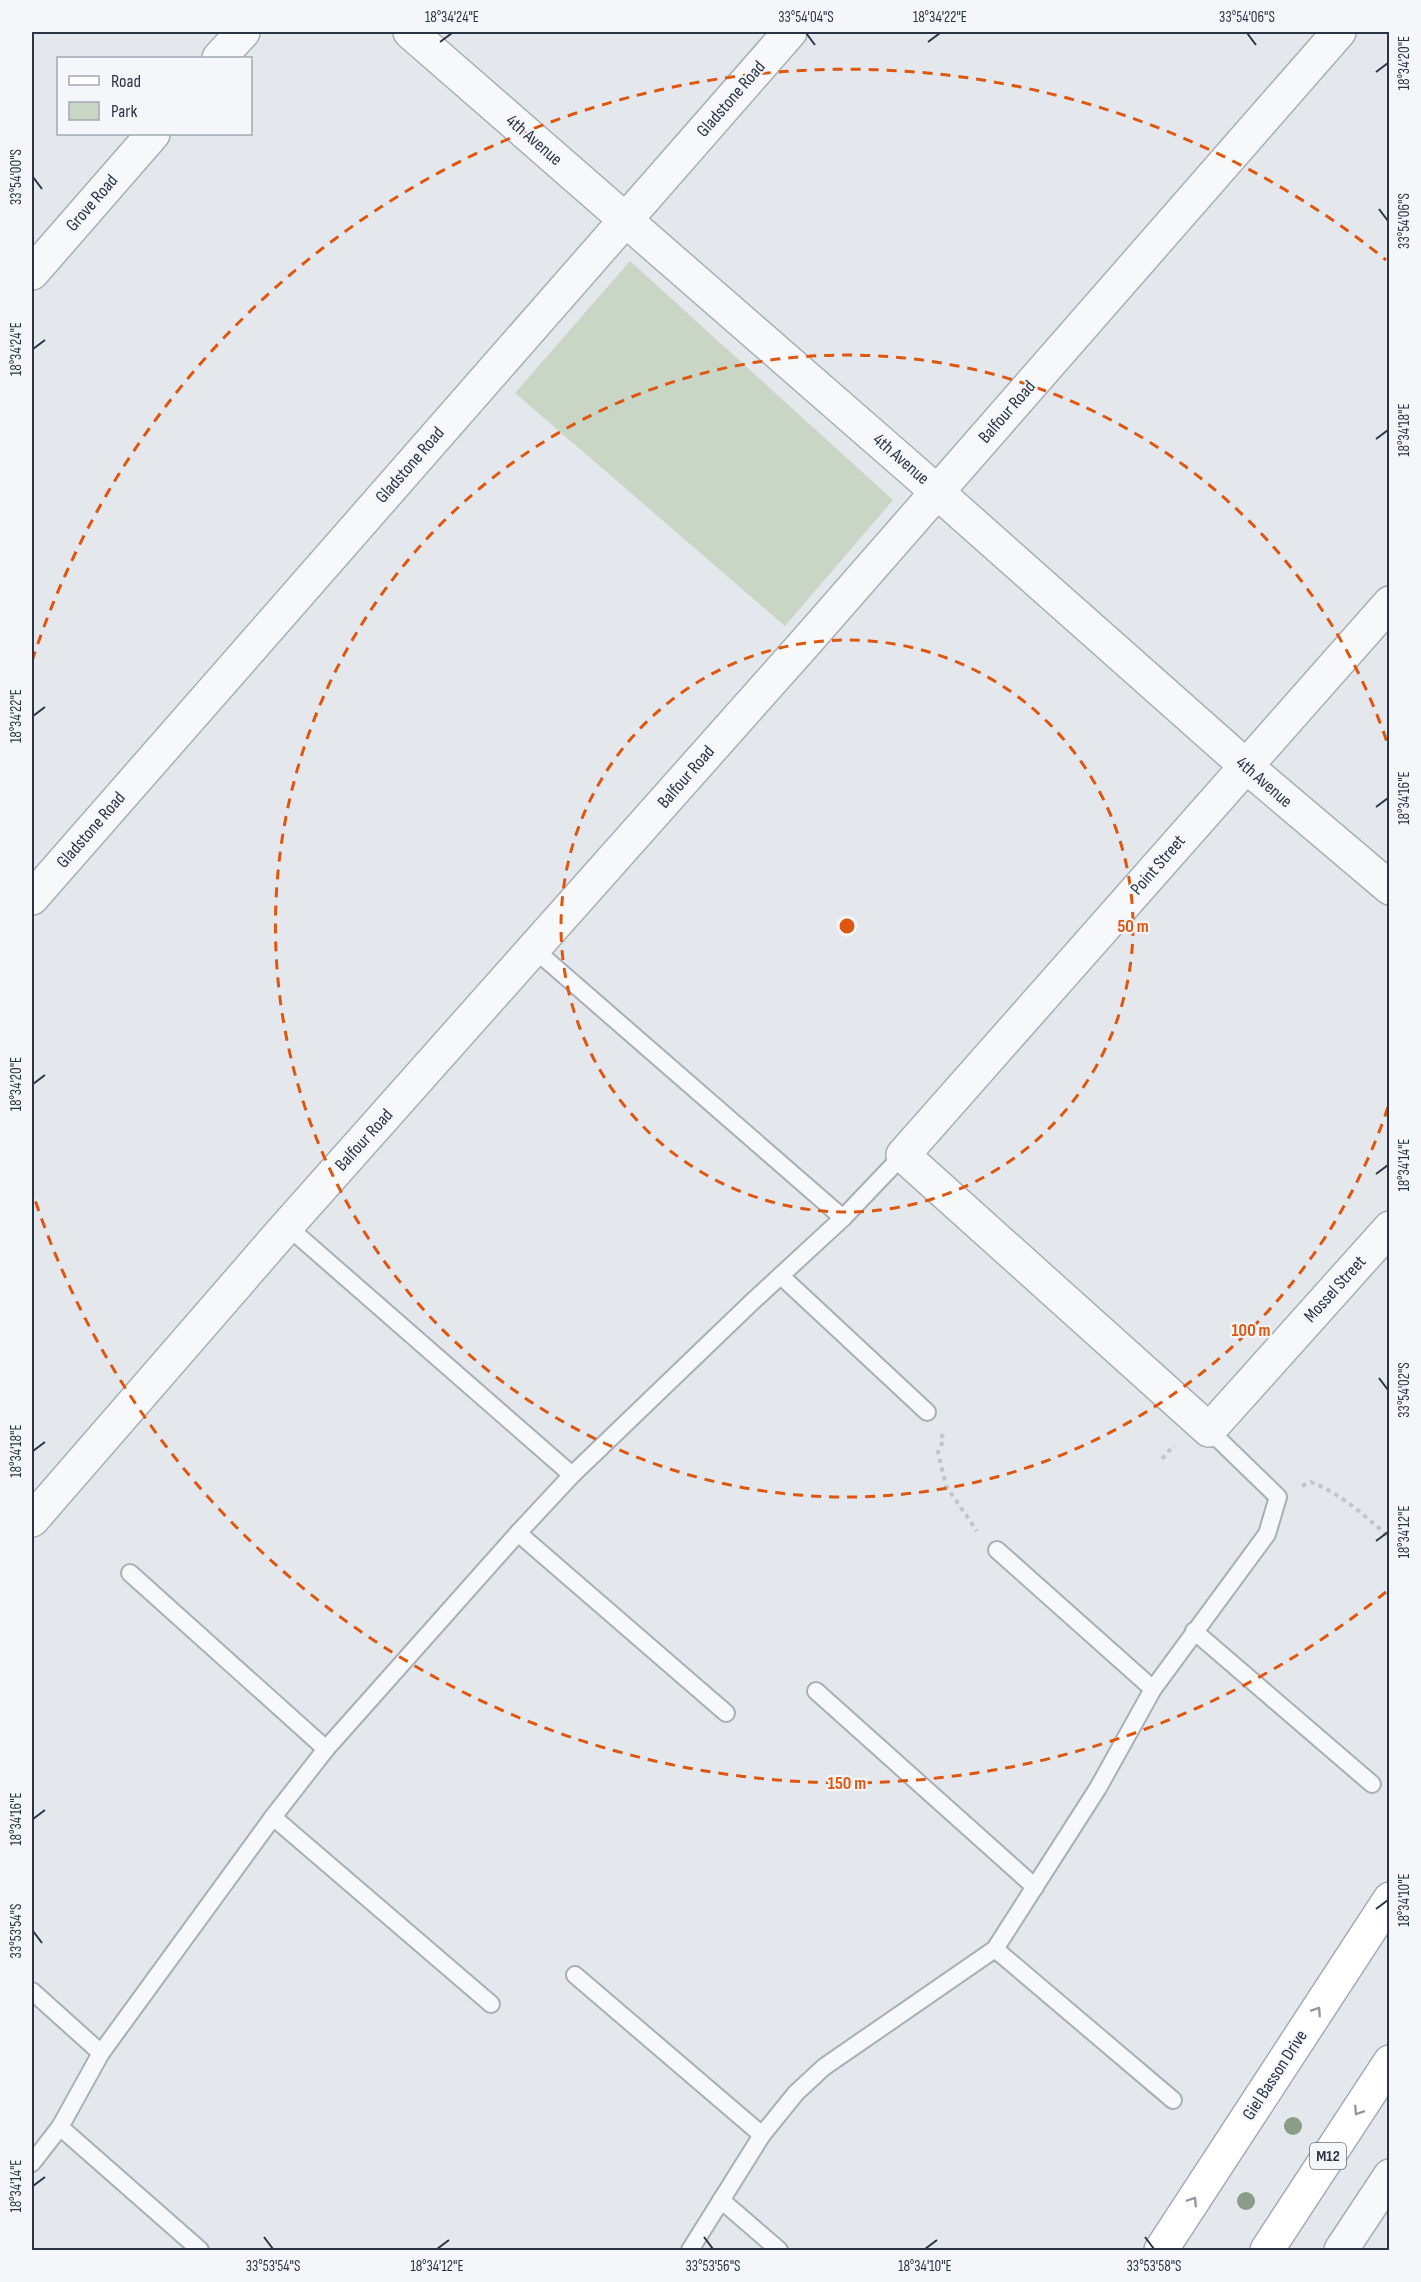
<svg xmlns="http://www.w3.org/2000/svg" width="1421" height="2282" viewBox="0 0 1421 2282" font-family="'Sofia Sans Condensed',sans-serif">
  <style>
    .green { fill: #c9d6c5 }
    .lines { fill: none; stroke-linecap: round; stroke-linejoin: round }
    .service-casing { stroke: #a9aeb7; stroke-width: 20 }
    .minor-casing { stroke: #a9aeb7; stroke-width: 36 }
    .primary-casing { stroke: #a3abb8; stroke-width: 36 }
    .path { stroke: #c2c5cb; stroke-width: 4; stroke-dasharray: 4.5 4.5; stroke-linecap: butt }
    .service { stroke: #f7f8fa; stroke-width: 16 }
    .minor { stroke: #f7f8fa; stroke-width: 33 }
    .primary { stroke: #fff; stroke-width: 33 }
    .tree { fill: #899d89 }
    .oneway { stroke: #959aa2 }
    .ticks { fill: none; stroke: #2b3445; stroke-width: 2 }
    .ring { fill: none; stroke: #df570f; stroke-width: 3; stroke-dasharray: 10 8 }
    .labels { text-anchor: middle; dominant-baseline: central; stroke-width: 4.5; stroke-linejoin: round; paint-order: stroke }
    .shield { fill: #f4f6f9; stroke: #676e7b; stroke-width: 1.5 }
    .shield-label { font-size: 16px; font-weight: bold; fill: #2b3445 }
    .street-label { font-size: 18px; fill: #2b3445; stroke: #f4f6f9 }
    .centre { fill: #df570f; stroke: #f4f6f9; stroke-width: 3 }
    .ring-label { font-size: 18px; text-anchor: middle; font-weight: bold; fill: #df570f; stroke: #f4f6f9; stroke-width: 4.5; stroke-linejoin: round; paint-order: stroke }
    .neatline { fill: none; stroke: #2b3445; stroke-width: 2 }
    .ticks-label { font-size: 15px; text-anchor: middle; fill: #2b3445 }
  </style>
  <rect width="100%" height="100%" fill="#e4e7ec"/>
  <path class="green" d="M630,261l263,239 -108,126 -270,-233z"/>
  <g class="lines">
    <g class="service-casing">
      <g id="service">
        <path d="M534,949l309,269"/>
        <path d="M287,1226l285,249"/>
        <path d="M781,1276l146,136"/>
        <path d="M518,1533l208,180"/>
        <path d="M997,1550l156,139"/>
        <path d="M130,1573l196,176"/>
        <path d="M1194,1631l178,153"/>
        <path d="M816,1691l219,196"/>
        <path d="M273,1817l218,187"/>
        <path d="M995,1949l178,151"/>
        <path d="M575,1975l187,160"/>
        <path d="M32,1991l69,62"/>
        <path d="M60,2127l140,123"/>
        <path d="M32,2163l28,-36 41,-74 172,-236 53,-68 192,-216 54,-58 180,-173 91,-84 60,-63"/>
        <path d="M721,2200l58,50"/>
        <path d="M690,2250l72,-115 34,-42 28,-26 171,-118 103,-161 55,-99 114,-155 11,-37 -69,-67"/>
      </g>
    </g>
    <g class="minor-casing">
      <g id="minor">
        <path d="M410,32l508,443 328,291 144,122"/>
        <path d="M219,58l24,-26"/>
        <path d="M32,273l121,-139"/>
        <path d="M1390,603l-487,552 306,275 181,-202"/>
        <path d="M32,898l758,-866"/>
        <path d="M32,1520l255,-294 519,-584 533,-610"/>
        <path d="M1341,2250l49,-74"/>
      </g>
    </g>
    <g class="primary-casing">
      <g id="primary">
        <path d="M1161,2250l229,-351"/>
        <path d="M1267,2250l123,-188"/>
      </g>
    </g>
    <g class="path">
      <path d="M941,1434l3,5 -6,13 8,34 31,45"/>
      <path d="M1162,1459l12,-14"/>
      <path d="M1302,1486l9,-4c31,12 54,34 79,56"/>
    </g>
    <use href="#service" class="service"/>
    <use href="#minor" class="minor"/>
    <use href="#primary" class="primary"/>
  </g>
  <g class="tree">
    <circle cx="1293" cy="2126" r="9"/>
    <circle cx="1246" cy="2201" r="9"/>
  </g>
  <defs><path id="oneway-chevron" d="M-2-3.5L2.5 0L-2 3.5" fill="none" stroke-width="1.6" stroke-linecap="round" stroke-linejoin="round" transform="scale(1.5)"/></defs>
  <g class="oneway">
    <use href="#oneway-chevron" transform="translate(1317 2011) rotate(-57)"/>
    <use href="#oneway-chevron" transform="translate(1358 2111) rotate(123)"/>
    <use href="#oneway-chevron" transform="translate(1193 2201) rotate(-57)"/>
  </g>
  <path class="ticks" d="M806,33l9,12M1247,33l9,12M440,42l12,-9M928,42l12,-9M1376,72l12,-9M33,177l9,12M1379,209l9,12M33,349l12,-9M1376,439l12,-9M33,716l12,-9M1376,807l12,-9M33,1084l12,-9M1376,1174l12,-9M1379,1378l9,12M33,1451l12,-9M1376,1541l12,-9M33,1819l12,-9M1376,1909l12,-9M33,1931l9,12M33,2186l12,-9M264,2237l9,12M704,2237l9,12M1145,2237l9,12M437,2249l12,-9M925,2249l12,-9"/>
  <g class="ring">
    <circle cx="847" cy="926" r="286"/>
    <path d="M1388 1107A571 571 0 1 1 1388 745"/>
    <path d="M1386 1592A857 857 0 0 1 32 1191M32 661A857 857 0 0 1 1386 260"/>
  </g>
  <g class="labels">
    <rect class="shield" x="1310" y="2143" width="36" height="26" rx="4.5"/>
    <g class="shield-label">
      <text x="1328" y="2156">M12</text>
    </g>
    <g class="street-label">
      <text transform="translate(731 99) rotate(-49)">Gladstone Road</text>
      <text transform="translate(534 140) rotate(41)">4th Avenue</text>
      <text transform="translate(92 203) rotate(-49)">Grove Road</text>
      <text transform="translate(1007 412) rotate(-49)">Balfour Road</text>
      <text transform="translate(901 459) rotate(41)">4th Avenue</text>
      <text transform="translate(410 465) rotate(-49)">Gladstone Road</text>
      <text transform="translate(686 777) rotate(-49)">Balfour Road</text>
      <text transform="translate(1264 782) rotate(41)">4th Avenue</text>
      <text transform="translate(91 830) rotate(-49)">Gladstone Road</text>
      <text transform="translate(1158 865) rotate(-49)">Point Street</text>
      <text transform="translate(364 1140) rotate(-48)">Balfour Road</text>
      <text transform="translate(1335 1289) rotate(-48)">Mossel Street</text>
      <text transform="translate(1275 2075) rotate(-57)">Giel Basson Drive</text>
    </g>
  </g>
  <circle cx="847" cy="926" r="9" class="centre"/>
  <g class="ring-label">
    <text x="1133" y="932">50 m</text>
    <text x="1251" y="1336">100 m</text>
    <text x="847" y="1789">150 m</text>
  </g>
  <rect width="1421" height="2282" fill="none" stroke="#f4f6f9" stroke-width="66"/>
  <rect x="57" y="57" width="195" height="78" fill="#f4f6f9" stroke="#a4a8b1" stroke-width="1.5"/>
  <rect x="69" y="76" width="30" height="9" fill="#ffffff" stroke="#a4a8b1" stroke-width="1.5"/>
  <text x="111" y="87" font-size="18" fill="#2b3445">Road</text>
  <rect x="69" y="102" width="30" height="18" fill="#c9d6c5" stroke="#a4a8b1" stroke-width="1.5"/>
  <text x="111" y="117" font-size="18" fill="#2b3445">Park</text>
  <rect x="33" y="33" width="1355" height="2216" class="neatline"/>
  <g class="ticks-label">
    <text x="452" y="22">18°34'24"E</text>
    <text x="806" y="22">33°54'04"S</text>
    <text x="940" y="22">18°34'22"E</text>
    <text x="1247" y="22">33°54'06"S</text>
    <text transform="translate(1404 63) rotate(-90)" y="5">18°34'20"E</text>
    <text transform="translate(16 177) rotate(-90)" y="5">33°54'00"S</text>
    <text transform="translate(1404 221) rotate(-90)" y="5">33°54'06"S</text>
    <text transform="translate(16 349) rotate(-90)" y="5">18°34'24"E</text>
    <text transform="translate(1404 430) rotate(-90)" y="5">18°34'18"E</text>
    <text transform="translate(16 716) rotate(-90)" y="5">18°34'22"E</text>
    <text transform="translate(1404 798) rotate(-90)" y="5">18°34'16"E</text>
    <text transform="translate(16 1084) rotate(-90)" y="5">18°34'20"E</text>
    <text transform="translate(1404 1165) rotate(-90)" y="5">18°34'14"E</text>
    <text transform="translate(1404 1390) rotate(-90)" y="5">33°54'02"S</text>
    <text transform="translate(16 1451) rotate(-90)" y="5">18°34'18"E</text>
    <text transform="translate(1404 1532) rotate(-90)" y="5">18°34'12"E</text>
    <text transform="translate(16 1819) rotate(-90)" y="5">18°34'16"E</text>
    <text transform="translate(1404 1900) rotate(-90)" y="5">18°34'10"E</text>
    <text transform="translate(16 1931) rotate(-90)" y="5">33°53'54"S</text>
    <text transform="translate(16 2186) rotate(-90)" y="5">18°34'14"E</text>
    <text x="273" y="2271">33°53'54"S</text>
    <text x="437" y="2271">18°34'12"E</text>
    <text x="713" y="2271">33°53'56"S</text>
    <text x="925" y="2271">18°34'10"E</text>
    <text x="1154" y="2271">33°53'58"S</text>
  </g>
</svg>
